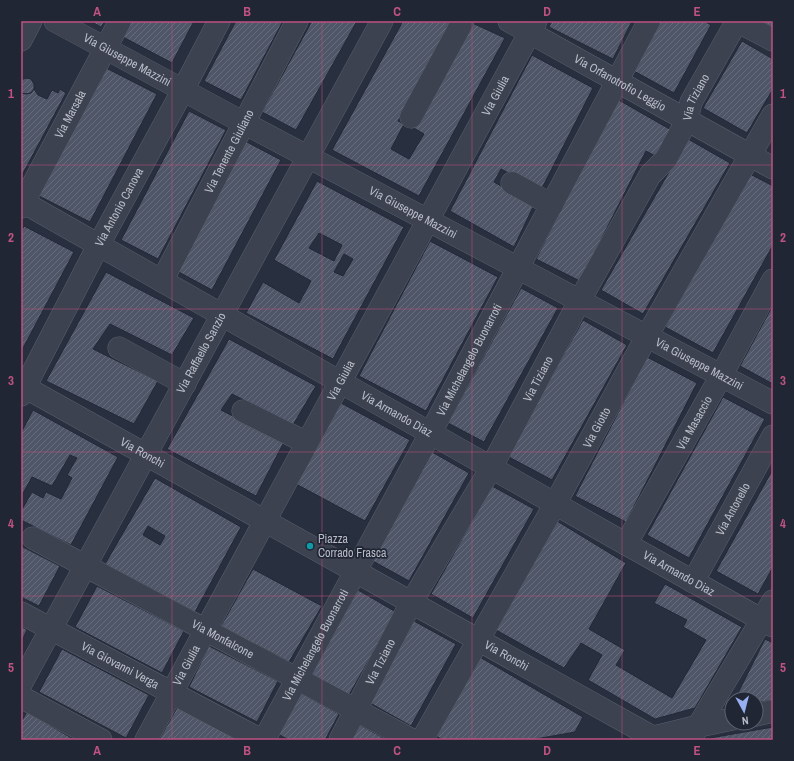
<svg xmlns="http://www.w3.org/2000/svg" width="794" height="761" viewBox="0 0 794 761" font-family="'Archivo Narrow',sans-serif">
  <style>
    .building { fill: url(#building-hatch); stroke: #232836; fill-rule: evenodd }
    .lines { fill: none; stroke-linecap: round; stroke-linejoin: round }
    .minor-casing { stroke: #5a5f6c; stroke-width: 23 }
    .minor { stroke: #3c424f; stroke-width: 22 }
    .grid { fill: none; stroke: #bf5282; stroke-width: 1; stroke-opacity: 0.55 }
    .culture-dot { fill: #0f9aa8; stroke: #212634; stroke-width: 1.5 }
    .labels { text-anchor: middle; dominant-baseline: central; stroke-width: 3.5; stroke-linejoin: round; paint-order: stroke }
    .street-label { font-size: 12px; fill: #b9bdc9; stroke: #212634 }
    .poi-label { font-size: 12px; fill: #b9bdc9; stroke: #212634; text-anchor: start }
    .neatline { fill: none; stroke: #bf5282; stroke-width: 1.5 }
    .grid-label { font-size: 13px; text-anchor: middle; font-weight: bold; fill: #bf5282 }
  </style>
  <defs>
    <pattern id="building-hatch" width="6" height="6" patternUnits="userSpaceOnUse"><rect width="6" height="6" fill="#4f5667"/><path d="M-1 1l2-2M0 6l6-6M5 7l2-2" fill="none" stroke="#666c7b"/></pattern>
  </defs>
  <rect width="100%" height="100%" fill="#282f3f"/>
  <g class="building">
    <path d="M90,21h15l-4,6z"/>
    <path d="M132,21h62l-22,42 -49,-26z"/>
    <path d="M236,21h47l-42,79 -37,-19z"/>
    <path d="M312,21h45l-61,109 -34,-18z"/>
    <path d="M403,21l48,1 -53,99 6,3 -13,25 18,10 15,-25 -12,-7 56,-106 37,17 -86,158 -87,-46z"/>
    <path d="M552,21h80l-19,38 -64,-32z"/>
    <path d="M658,21h46l7,4 -37,68 -42,-23z"/>
    <path d="M760,21h13v7z"/>
    <path d="M742,41l31,18v30l-26,44 -44,-25z"/>
    <path d="M532,55l61,33 -52,102 -40,-21 -7,13 40,23 -20,42 -64,-36z"/>
    <path d="M106,68l51,26 -67,128 -51,-26z"/>
    <path d="M26,78l5,1 3,5v5l-3,4 -5,1 -5,-1v-13z"/>
    <path d="M34,89l4,6 9,4 5,-9 6,3 2,-4 6,4 -45,84v-84l5,1 5,-1z"/>
    <path d="M617,99l56,32 -14,27 -13,-7 -66,130 -44,-22z"/>
    <path d="M189,111l37,19 -68,129 -37,-19z"/>
    <path d="M688,139l42,24 -87,151 -42,-24z"/>
    <path d="M245,141l36,19 -69,130 -37,-20z"/>
    <path d="M750,174l23,12v59l-60,108 -48,-26z"/>
    <path d="M317,181l87,46 -71,132 -87,-46 17,-31 36,21 12,-22 -37,-21zM319,233l23,12 -8,16 -25,-13zM344,254l9,5 -10,17 -9,-4z"/>
    <path d="M24,226l50,26 -53,100v-120z"/>
    <path d="M430,241l68,36 -72,134 -67,-35z"/>
    <path d="M106,272l88,46 -22,37 -62,-31 -17,25 65,32 -24,43 -88,-43z"/>
    <path d="M521,288l37,20 -74,134 -36,-19z"/>
    <path d="M773,305v79l-33,-18z"/>
    <path d="M583,320l44,25 -75,135 -45,-24z"/>
    <path d="M229,339l87,47 -23,39 -61,-31 -11,16 63,32 -28,54 -89,-47z"/>
    <path d="M647,357l50,26 -71,139 -51,-26z"/>
    <path d="M723,397l42,22 -76,139 -42,-23z"/>
    <path d="M341,403l69,37 -45,81 -69,-37z"/>
    <path d="M33,410l85,47 -47,88 -50,-25v-9l11,-19 11,6 3,-6 15,7 11,-21 -5,-3 10,-17 -7,-3 -18,31 -20,-9 -11,20v-64z"/>
    <path d="M432,452l37,21 -60,108 -38,-21z"/>
    <path d="M773,469v98l-15,27 -42,-23z"/>
    <path d="M155,478l86,49 -46,85 -90,-48zM148,526l17,10 -5,9 -17,-10z"/>
    <path d="M492,486l42,23 -61,109 -42,-24z"/>
    <path d="M557,521l69,42 -37,66 36,21 -9,15 56,33 34,-58 -23,-13 4,-7 -33,-17 11,-19 77,43 -47,81 -40,11 -67,-39 14,-25 -21,-12 -17,25 -68,-38z"/>
    <path d="M21,546l39,20 -21,40 -18,-9z"/>
    <path d="M253,569l69,37 -33,56 -68,-36z"/>
    <path d="M97,586l87,45 -22,42 -87,-46z"/>
    <path d="M358,590l38,22 -47,83 -38,-21z"/>
    <path d="M414,621l42,23 -45,82 -41,-23z"/>
    <path d="M21,626l6,4 -6,12z"/>
    <path d="M765,639l8,4v57l-17,3v-4h-21z"/>
    <path d="M209,646l69,35 -21,41 -68,-35z"/>
    <path d="M62,649l87,46 -23,43 -87,-46z"/>
    <path d="M478,656l105,61 -8,15 -45,8h-87l-7,-4z"/>
    <path d="M299,692l40,22 -14,26h-36l-13,-7z"/>
    <path d="M178,706l63,34h-82z"/>
    <path d="M27,712l48,28h-54v-18z"/>
    <path d="M360,725l27,15h-36z"/>
    <path d="M773,727v13h-62l-1,-2z"/>
  </g>
  <g class="lines">
    <g class="minor-casing">
      <g id="minor">
        <path id="s1" d="M55,21l189,102 529,280"/>
        <path id="s2" d="M509,21l264,147"/>
        <path d="M737,21l36,19"/>
        <path d="M21,40l10,-19"/>
        <path d="M411,117l52,-96"/>
        <path d="M512,183l40,22"/>
        <path id="s3" d="M21,201l605,343 147,82"/>
        <path id="s4" d="M21,207l99,-186"/>
        <path id="s5" d="M162,281l135,-260"/>
        <path d="M119,348l66,36"/>
        <path id="s6" d="M21,385l637,355"/>
        <path id="s7" d="M21,395l77,-149 85,-156 36,-69"/>
        <path d="M243,411l64,32"/>
        <path id="s8" d="M33,538l379,202"/>
        <path id="s9" d="M626,544l95,-168 52,-96"/>
        <path id="s10" d="M693,582l80,-146"/>
        <path id="s11" d="M21,613l240,127"/>
        <path id="s12" d="M21,684l361,-663"/>
        <path d="M21,697l80,43"/>
        <path d="M756,715l17,-4"/>
        <path id="s13" d="M146,740l390,-719"/>
        <path id="s14" d="M264,740c55,-102 111,-204 166,-306 73,-138 146,-275 219,-413"/>
        <path id="s15" d="M340,740l71,-137 80,-135 89,-168 70,-125 16,-16 21,-39 4,-18 46,-81"/>
        <path id="s16" d="M422,740l133,-236 92,-168 126,-221"/>
        <path d="M642,740l57,-14 33,-7"/>
        <path d="M690,740l83,-139"/>
      </g>
    </g>
    <use href="#minor" class="minor"/>
  </g>
  <path class="grid" d="M172,21v719M322,21v719M472,21v719M622,21v719M21,165h752M21,309h752M21,452h752M21,596h752"/>
  <circle class="culture-dot" cx="310" cy="546" r="4"/>
  <g class="labels">
    <g class="street-label">
      <text stroke="none"><textPath href="#s1" startOffset="82">Via Giuseppe Mazzini</textPath></text>
      <text stroke="none"><textPath href="#s2" startOffset="127">Via Orfanotrofio Leggio</textPath></text>
      <text stroke="none"><textPath href="#s13" startOffset="733">Via Giulia</textPath></text>
      <text stroke="none"><textPath href="#s15" startOffset="736">Via Tiziano</textPath></text>
      <text stroke="none"><textPath href="#s4" startOffset="105">Via Marsala</textPath></text>
      <text stroke="none"><textPath href="#s5" startOffset="146">Via Tenente Giuliano</textPath></text>
      <text stroke="none"><textPath href="#s7" startOffset="212">Via Antonio Canova</textPath></text>
      <text stroke="none"><textPath href="#s1" startOffset="406">Via Giuseppe Mazzini</textPath></text>
      <text stroke="none"><textPath href="#s12" startOffset="377">Via Raffaello Sanzio</textPath></text>
      <text stroke="none"><textPath href="#s14" startOffset="432">Via Michelangelo Buonarroti</textPath></text>
      <text stroke="none"><textPath href="#s1" startOffset="730">Via Giuseppe Mazzini</textPath></text>
      <text stroke="none"><textPath href="#s15" startOffset="412">Via Tiziano</textPath></text>
      <text stroke="none"><textPath href="#s13" startOffset="409">Via Giulia</textPath></text>
      <text stroke="none"><textPath href="#s3" startOffset="432">Via Armando Diaz</textPath></text>
      <text stroke="none"><textPath href="#s9" startOffset="139">Via Masaccio</textPath></text>
      <text stroke="none"><textPath href="#s16" startOffset="358">Via Giotto</textPath></text>
      <text stroke="none"><textPath href="#s6" startOffset="139">Via Ronchi</textPath></text>
      <text stroke="none"><textPath href="#s10" startOffset="83">Via Antonello</textPath></text>
      <text stroke="none"><textPath href="#s3" startOffset="756">Via Armando Diaz</textPath></text>
      <text stroke="none"><textPath href="#s8" startOffset="215">Via Monfalcone</textPath></text>
      <text stroke="none"><textPath href="#s14" startOffset="108">Via Michelangelo Buonarroti</textPath></text>
      <text stroke="none"><textPath href="#s6" startOffset="556">Via Ronchi</textPath></text>
      <text stroke="none"><textPath href="#s15" startOffset="88">Via Tiziano</textPath></text>
      <text stroke="none"><textPath href="#s11" startOffset="112">Via Giovanni Verga</textPath></text>
      <text stroke="none"><textPath href="#s13" startOffset="85">Via Giulia</textPath></text>
    </g>
    <g class="poi-label">
      <text x="318" y="539">Piazza<tspan x="318" dy="14">Corrado Frasca</tspan></text>
    </g>
  </g>
  <rect width="794" height="761" fill="none" stroke="#212634" stroke-width="44"/>
  <g transform="translate(744 711) rotate(173)"><circle r="19" fill="#212634" stroke="#5e6270"/>
  <path d="M0-3L7 15L0 10L-7 15Z" fill="#97aff0"/>
  <text y="-6" font-size="11" font-weight="bold" text-anchor="middle" fill="#b9bdc9">N</text>
  </g>
  <rect x="22" y="22" width="750" height="717" class="neatline"/>
  <g class="grid-label">
    <text x="97" y="16">A</text>
    <text x="247" y="16">B</text>
    <text x="397" y="16">C</text>
    <text x="547" y="16">D</text>
    <text x="697" y="16">E</text>
    <text x="11" y="98">1</text>
    <text x="783" y="98">1</text>
    <text x="11" y="242">2</text>
    <text x="783" y="242">2</text>
    <text x="11" y="385">3</text>
    <text x="783" y="385">3</text>
    <text x="11" y="528">4</text>
    <text x="783" y="528">4</text>
    <text x="11" y="672">5</text>
    <text x="783" y="672">5</text>
    <text x="97" y="755">A</text>
    <text x="247" y="755">B</text>
    <text x="397" y="755">C</text>
    <text x="547" y="755">D</text>
    <text x="697" y="755">E</text>
  </g>
</svg>
